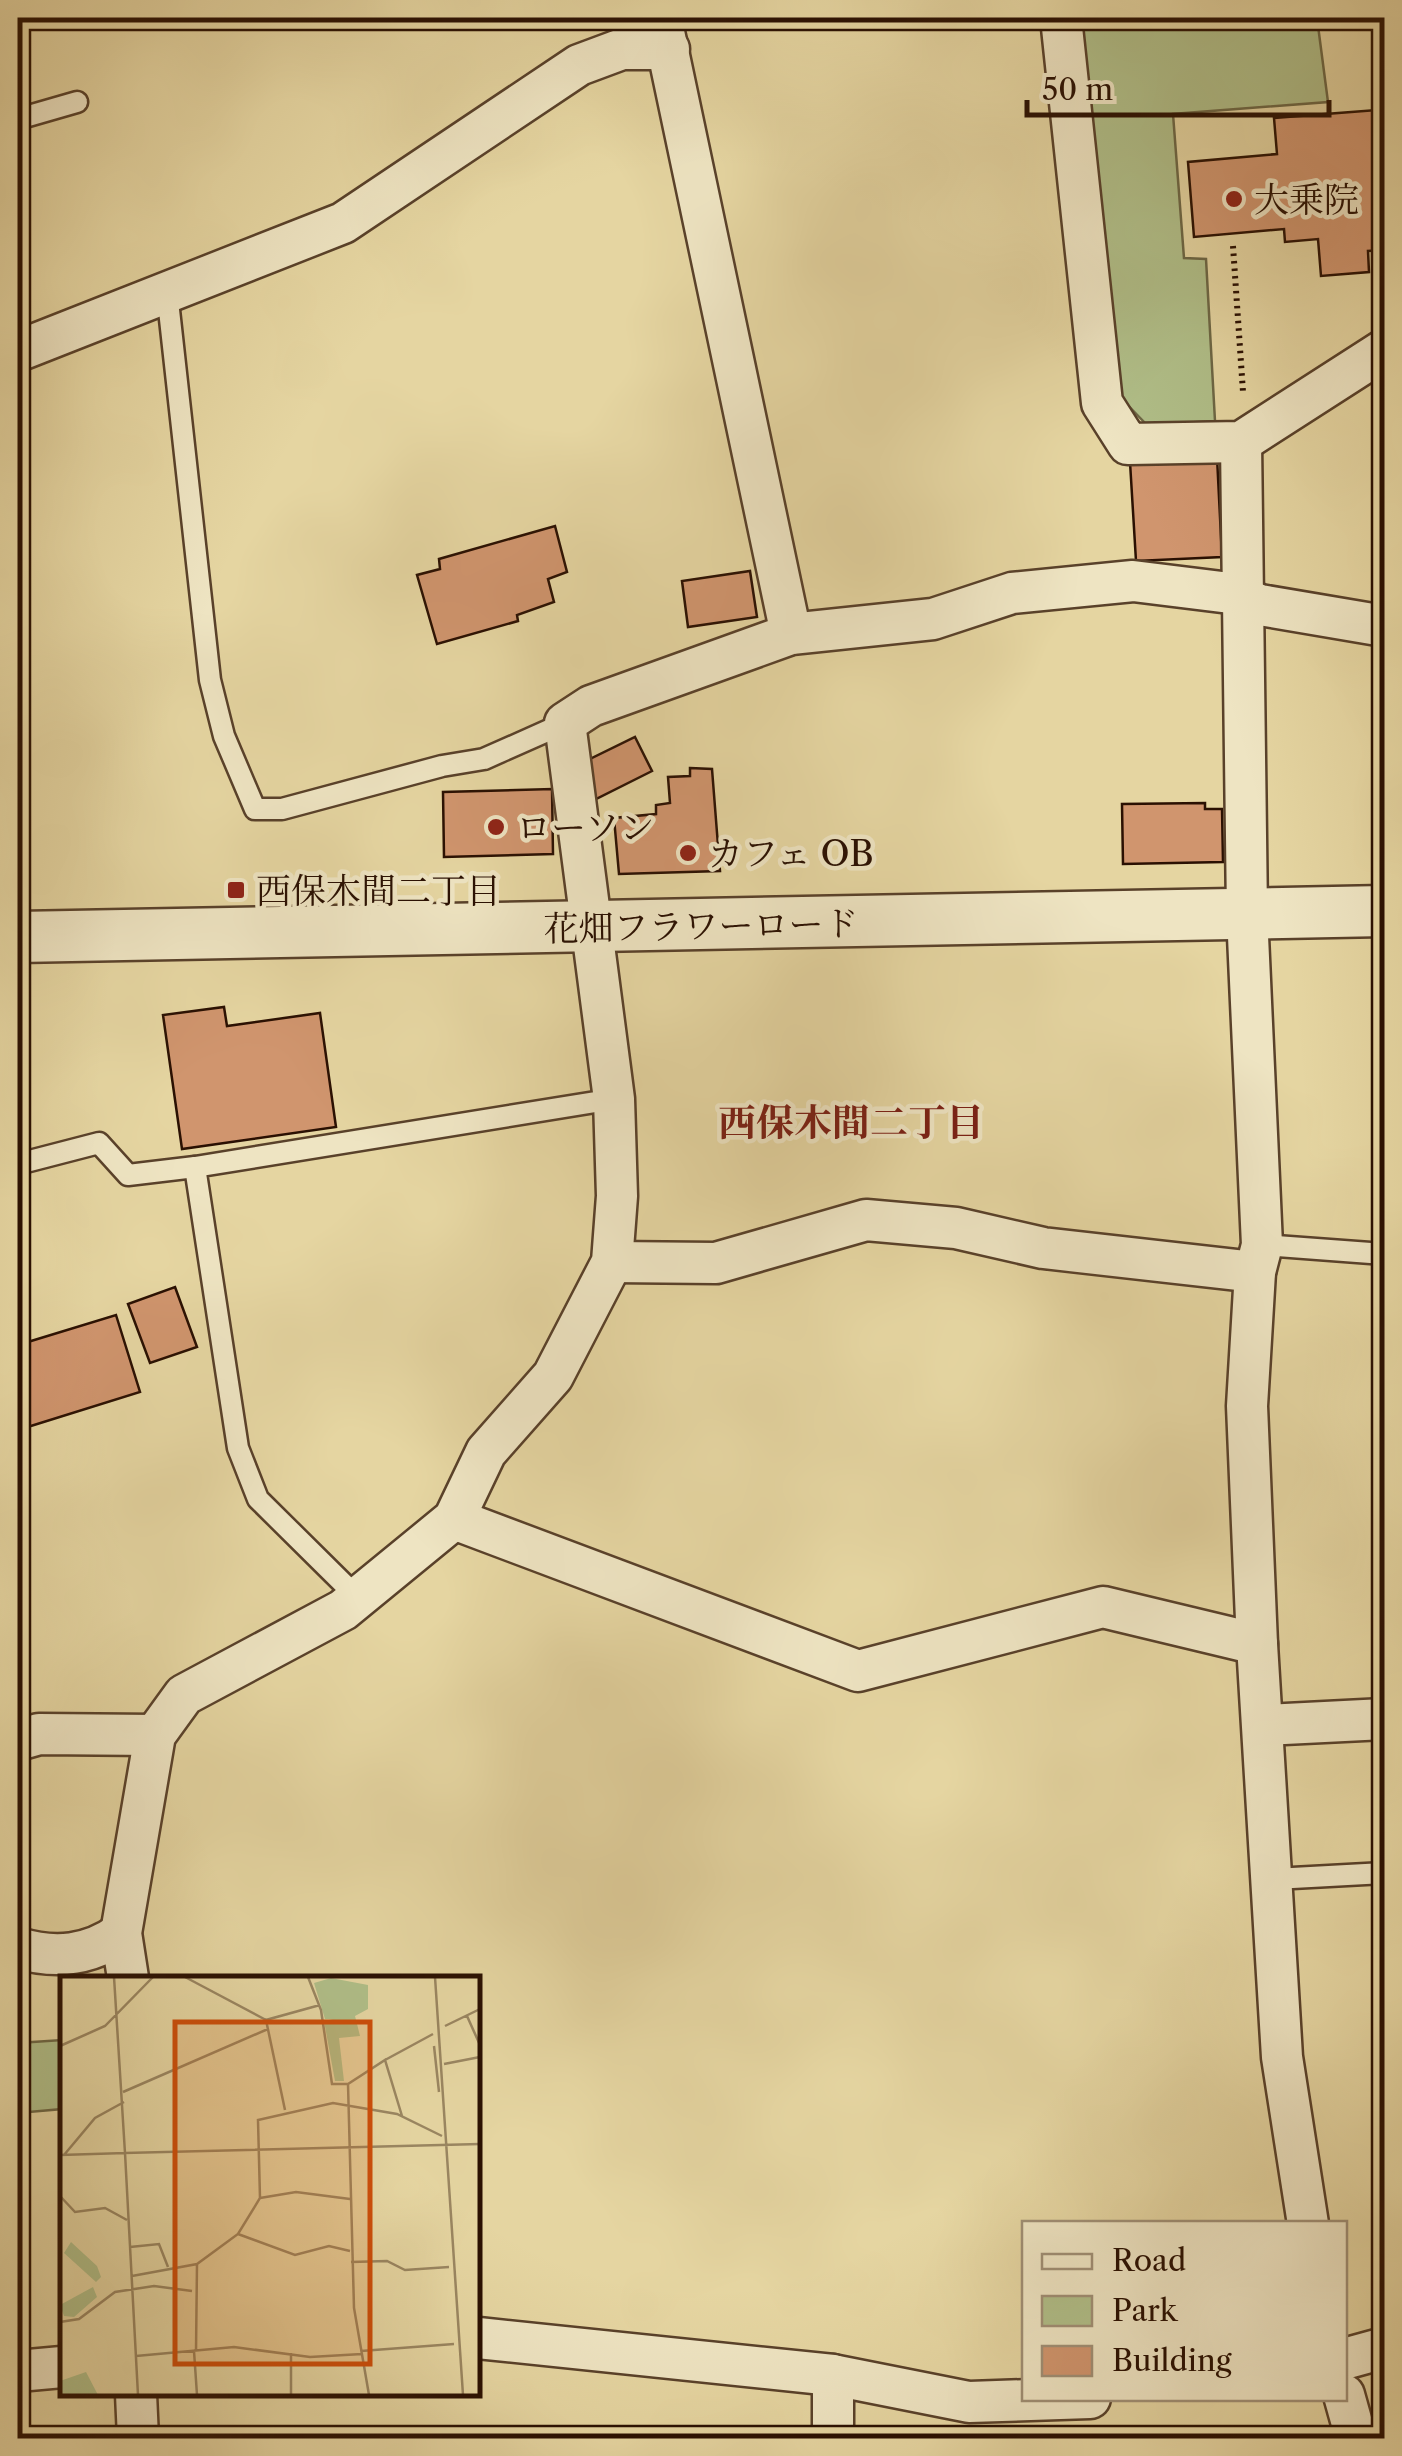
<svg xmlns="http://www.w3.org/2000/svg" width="1402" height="2456" viewBox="0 0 1402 2456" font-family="'Libre Caslon Text','Noto Serif JP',serif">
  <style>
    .green { fill: #b0be88; stroke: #6d6745; stroke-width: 2.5 }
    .building { fill: #d0956e; stroke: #2a1002; stroke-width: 2.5 }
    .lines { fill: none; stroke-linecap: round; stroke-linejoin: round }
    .service-casing { stroke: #59412a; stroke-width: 25 }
    .minor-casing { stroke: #59412a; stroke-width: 45 }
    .tertiary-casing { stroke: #59412a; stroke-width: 55 }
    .path { stroke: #2a1002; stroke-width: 6; stroke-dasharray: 2.5 5; stroke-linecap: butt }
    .service { stroke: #eee4c2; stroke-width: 20 }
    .minor { stroke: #eee4c2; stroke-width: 40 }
    .tertiary { stroke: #eee4c2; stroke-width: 50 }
    .poi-dot { fill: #8f2418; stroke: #eee4c2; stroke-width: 4 }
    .labels { text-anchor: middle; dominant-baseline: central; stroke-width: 9; stroke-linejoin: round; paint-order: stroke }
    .poi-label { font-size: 35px; fill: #2a1002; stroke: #eee4c2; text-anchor: start }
    .street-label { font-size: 35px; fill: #2a1002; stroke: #eee4c2 }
    .neighbourhood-label { font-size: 38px; font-weight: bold; fill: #7a1f14; stroke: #eee4c2 }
    .inset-road { fill: none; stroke: #9a8661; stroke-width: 2.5 }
    .view { fill: #cc4e0a; fill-opacity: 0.15; stroke: #cc4e0a; stroke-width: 5 }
    .inset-edge { fill: none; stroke: #2a1002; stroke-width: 5 }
  </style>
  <rect width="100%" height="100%" fill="#e5d5a1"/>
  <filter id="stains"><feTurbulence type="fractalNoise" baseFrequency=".002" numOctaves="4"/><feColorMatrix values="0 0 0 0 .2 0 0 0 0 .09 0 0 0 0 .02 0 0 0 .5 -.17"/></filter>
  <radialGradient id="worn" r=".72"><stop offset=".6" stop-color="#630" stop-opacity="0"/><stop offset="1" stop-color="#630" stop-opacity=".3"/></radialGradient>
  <g class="green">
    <path d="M1072,18h245l11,84 -155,12 11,144 22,1 9,162 -68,4 -31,-32z"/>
    <path d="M62,2040v69l-44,4v-70z"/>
  </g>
  <g class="building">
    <path d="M1377,110l6,4 1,18v118l-16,1 1,21 -48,4 -3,-37 -33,3 -1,-13 -90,8 -6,-75 89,-8 -3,-36z"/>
    <path d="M1217,457l5,100 -86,4 -6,-99z"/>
    <path d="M555,526l12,46 -19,7 6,23 -37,13 1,6 -81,23 -20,-69 23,-6 -1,-10z"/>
    <path d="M750,571l7,46 -69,10 -6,-46z"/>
    <path d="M635,737l17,34 -60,30 -4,-41z"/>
    <path d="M690,768l22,1 8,102 -101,3 -5,-56 42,-4v-9l14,-2 -2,-26 22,-1z"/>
    <path d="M552,789l1,65 -109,3 -1,-65z"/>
    <path d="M1205,803v6h17l1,53 -100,2 -1,-60z"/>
    <path d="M224,1007l3,19 93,-13 16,114 -154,22 -19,-134z"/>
    <path d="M175,1287l22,60 -47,16 -22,-59z"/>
    <path d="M116,1315l24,77 -122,38v-85z"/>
  </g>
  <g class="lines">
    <g class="service-casing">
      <g id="service">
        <path d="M18,119l59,-17"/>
        <path d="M167,292l43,388 14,56 31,73h27l160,-43 42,-7 81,-36"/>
        <path d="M18,1164l81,-21 29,32 67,-8"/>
        <path d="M1262,1245l122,9"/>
        <path d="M358,1598l-100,-99 -20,-51 -43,-281 419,-68"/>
        <path d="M1274,1879l110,-6"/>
      </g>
    </g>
    <g class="minor-casing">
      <g id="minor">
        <path d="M661,18l130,616"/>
        <path d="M1061,18l41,385 26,41 113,-2 143,-92"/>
        <path d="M18,351l325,-128 236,-158 43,-16h47"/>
        <path d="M1241,442l6,472 15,331 -7,27 -8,134 10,238 25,413 26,167"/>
        <path d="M612,1262l104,1 150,-43 90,8 87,20 212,24"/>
        <path d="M454,1519l404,152 245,-64 154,37"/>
        <path d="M1263,1725l121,-6"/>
        <path d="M18,1740l21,-6 116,1"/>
        <path d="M18,1948c37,11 71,8 103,-15"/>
        <path d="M128,1978l-7,-45 34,-198 29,-40 159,-85 111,-91 32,-67 67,-76 59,-114 5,-66 -3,-97 -49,-376 26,-17 200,-72 142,-15 79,-26 121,-12 97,12 30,12 124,21"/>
        <path d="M478,2338l355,37 136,27 121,-4"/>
        <path d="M1344,2359l40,-11"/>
        <path d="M18,2371l44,-4"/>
        <path d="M833,2375v63"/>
        <path d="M136,2394l2,44"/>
        <path d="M1344,2395l12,43"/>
      </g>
    </g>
    <g class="tertiary-casing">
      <path id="tertiary" d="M18,937l1366,-26"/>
    </g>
    <path class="path" d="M1233,246l10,146"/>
    <use href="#service" class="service"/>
    <use href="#minor" class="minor"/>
    <use href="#tertiary" class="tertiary"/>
  </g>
  <g class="poi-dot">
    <circle cx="1234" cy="199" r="10"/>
    <circle cx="496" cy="827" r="10"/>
    <circle cx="688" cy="853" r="10"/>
    <rect x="226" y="880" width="20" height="20" rx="5"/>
  </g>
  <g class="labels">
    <g class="poi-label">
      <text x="1254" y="199">大乗院</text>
      <text x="516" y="827">ローソン</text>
      <text x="708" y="853">カフェ OB</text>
      <text x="256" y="890">西保木間二丁目</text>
    </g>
    <g class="street-label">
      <text transform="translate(701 926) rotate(-1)">花畑フラワーロード</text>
    </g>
    <g class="neighbourhood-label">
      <text x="851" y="1122">西保木間二丁目</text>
    </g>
  </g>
  <g transform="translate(60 1976)">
    <rect width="420" height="420" fill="#e5d5a1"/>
    <path d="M271,2l37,7v24l-13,7 5,20 -21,2 5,43h-9l-11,-60 9,-2h-8l-11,-36zM11,266l26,24 4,11 -5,5 -32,-29zM33,311l4,10 -23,20 -10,-1 -4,-11zM26,396l12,23h-38v-14z" fill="#b0be88"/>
    <path class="inset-road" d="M54,1l11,176 355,-9M125,1l81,43M248,1l13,33 11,74h16l37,-24 17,56M375,1l28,418M407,40l13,29M385,50l35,-17M0,70l45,-20 48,-49M374,70l5,46M325,84l48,-26M384,88l36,-7M288,108l6,224 15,87M63,116l145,-63M225,134l-19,-90 54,-15M0,179l65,-2 13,242M4,179l31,-37 29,-16M0,220l15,16 30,-4 22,12M200,222l36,-6 54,7M178,258l57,21 34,-9 21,5M70,271l29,-3 9,23M291,286l36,-1 18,9 44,-3M72,300l65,-12 41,-30 22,-36 -2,-78 75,-17 64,11 45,22M0,346l19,-3 36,-27 39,-6 38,5M134,375l3,44M136,375l1,-87M301,375l93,-7M231,377v42M76,380l98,-9 76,10 52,-3"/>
    <path class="view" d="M115,46h195v342h-195z"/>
    <rect width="420" height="420" class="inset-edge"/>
  </g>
  <rect width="1402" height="2456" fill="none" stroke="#e5d5a1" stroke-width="60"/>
  <rect x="20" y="20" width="1362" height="2416" fill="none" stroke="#2a1002" stroke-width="5"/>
  <rect x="30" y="30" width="1342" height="2396" fill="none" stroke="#2a1002" stroke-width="2.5"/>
  <rect x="1022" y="2221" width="325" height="180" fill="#eee4c2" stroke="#a08f75" stroke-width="2.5"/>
  <rect x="1042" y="2254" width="50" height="15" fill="#eee4c2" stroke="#a08f75" stroke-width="2.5"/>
  <text x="1112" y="2271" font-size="30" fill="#2a1002">Road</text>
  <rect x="1042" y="2296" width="50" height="30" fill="#b0be88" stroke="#a08f75" stroke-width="2.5"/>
  <text x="1112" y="2321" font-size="30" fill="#2a1002">Park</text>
  <rect x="1042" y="2346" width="50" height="30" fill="#d0956e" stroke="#a08f75" stroke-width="2.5"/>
  <text x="1112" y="2371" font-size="30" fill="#2a1002">Building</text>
  <path d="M1027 100v15h302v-15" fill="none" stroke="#2a1002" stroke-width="5"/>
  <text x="1042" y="100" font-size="30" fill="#2a1002" stroke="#eee4c2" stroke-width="8" paint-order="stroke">50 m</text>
  <rect width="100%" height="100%" filter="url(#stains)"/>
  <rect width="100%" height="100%" fill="url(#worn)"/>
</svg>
